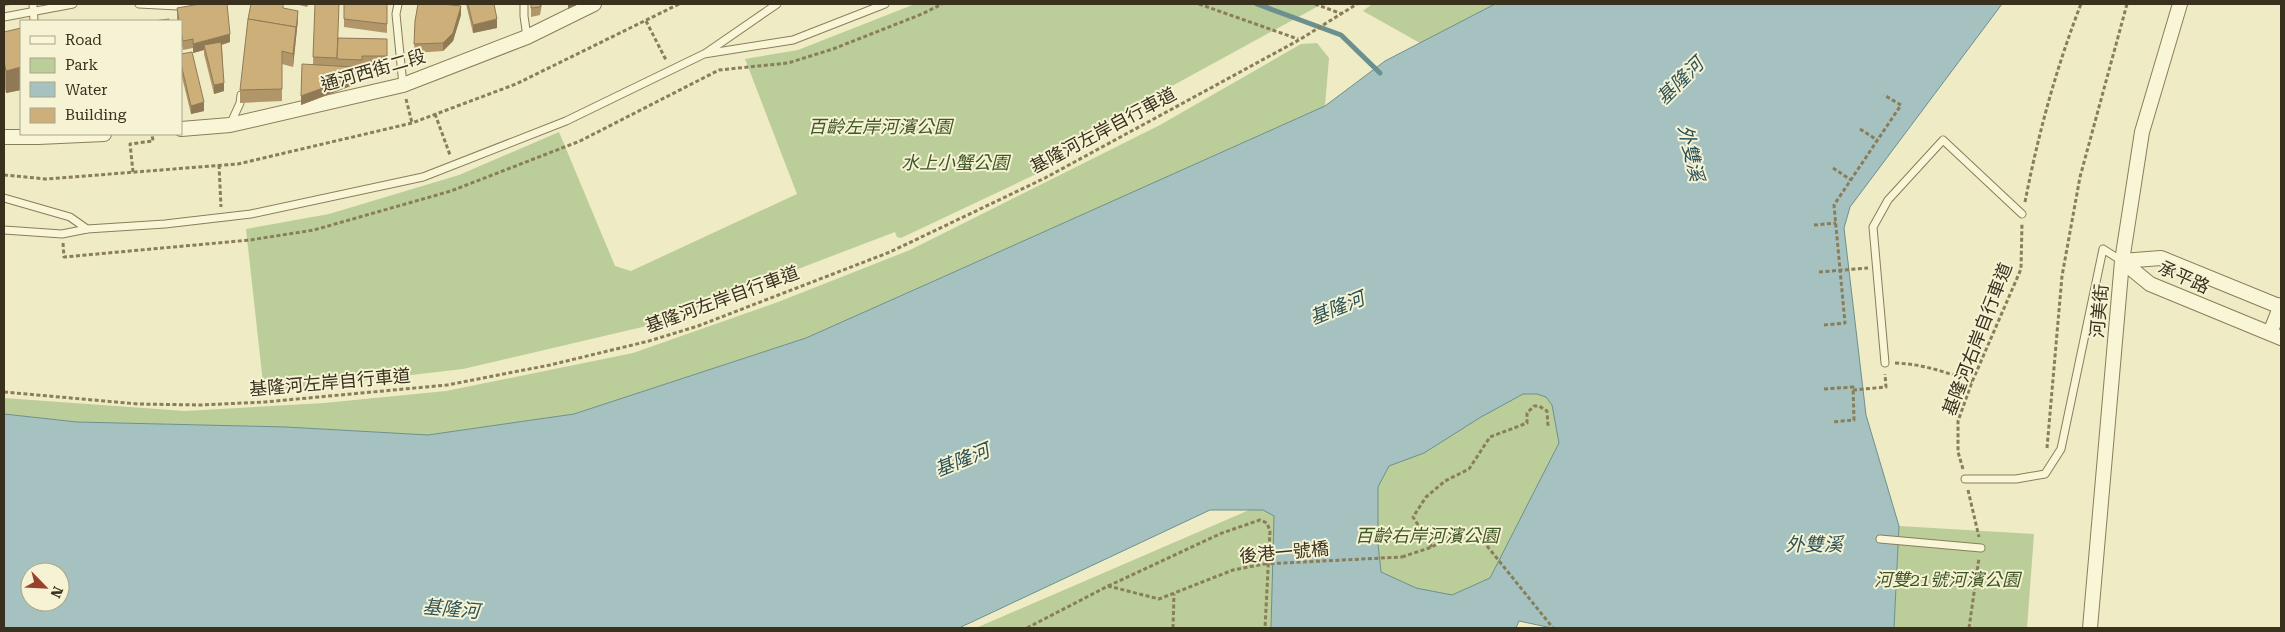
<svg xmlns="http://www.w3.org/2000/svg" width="2285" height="632" viewBox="0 0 2285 632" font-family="'Roboto Serif','Noto Sans TC',serif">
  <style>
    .green { fill: #bbcd98 }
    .water { fill: #a6c2c0; stroke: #6c908f; fill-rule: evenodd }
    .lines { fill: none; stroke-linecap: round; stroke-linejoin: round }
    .stream { stroke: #6c908f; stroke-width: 5 }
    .lane-casing { stroke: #897e5a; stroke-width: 9 }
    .street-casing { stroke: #897e5a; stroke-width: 16 }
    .path { stroke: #897e5a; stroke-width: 3; stroke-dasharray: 4 2.5; stroke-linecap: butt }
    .lane { stroke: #f9f6d7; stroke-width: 7 }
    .street { stroke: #f9f6d7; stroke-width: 14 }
    .path-bridge { stroke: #897e5a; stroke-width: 3; stroke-dasharray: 4 2.5; stroke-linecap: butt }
    .wall { fill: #b09669 }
    .shaded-wall { fill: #907a55 }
    .building { fill: #cdaf7a; stroke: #907a55 }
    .labels { text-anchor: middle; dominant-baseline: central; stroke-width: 4; stroke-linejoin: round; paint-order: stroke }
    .street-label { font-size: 18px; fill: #39311e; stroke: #f6f3d4 }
    .park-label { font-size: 18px; font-style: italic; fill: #3f5625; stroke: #f6f3d4 }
    .water-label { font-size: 19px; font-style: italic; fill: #2d5259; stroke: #f6f3d4 }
  </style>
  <rect width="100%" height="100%" fill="#efebc4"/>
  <g class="green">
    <path d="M915,4h407l-278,152 5,12 -148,70 -4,-1 -2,-5 -244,93 -188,44 -199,23 -18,-163 83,-15 130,-39 100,-43 56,134 16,5 166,-77 -52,-135 53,-9z"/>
    <path d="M1372,4h123l-75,39 -57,-32z"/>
    <path d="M1317,43l12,15 -4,48 -519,232 -232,76 -146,21 -142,-8 -209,-5 -73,-8v-16l181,13 139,-8 122,-12 187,-38 145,-51 132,-52 250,-125 141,-81z"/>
    <path d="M1541,384l18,30 7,37 -62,177h-528z"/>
    <path d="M1899,526l135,8 -7,94h-133z"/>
  </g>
  <path class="water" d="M1495,4h507l-152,203 -6,21 22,187 33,111 -5,102h-342l-33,-7 -3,7h-245l3,-112 -11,-6h-53l-251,118h-955v-214l73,8 209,5 142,8 146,-21 232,-76 128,-57 391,-175 60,-45zM1523,394h14l9,3 6,8 7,38 -69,135 -38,17 -36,-7 -35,-16 -3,-28v-57l11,-21 35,-13 57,-36zM30,572h30v30h-30z"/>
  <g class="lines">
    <path class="stream" d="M1257,4l84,31 39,38"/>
    <g class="lane-casing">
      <g id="lane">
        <path d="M33,4l1,17"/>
        <path d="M139,4l39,2 20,-2"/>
        <path d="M398,4l-2,10 7,71"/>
        <path d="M524,4v12l3,21"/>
        <path d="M4,17l69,-13"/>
        <path d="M706,53l71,-49"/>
        <path d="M230,125l10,-22 1,-8"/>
        <path d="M4,198l66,19 17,12"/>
        <path d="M4,230l58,4 25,-5 78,-5 86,-10 172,-37 143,-56 138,-67 89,-14 92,-36"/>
        <path d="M1885,363l-12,-136 15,-27 55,-60 79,74"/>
        <path d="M1965,479h51l29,-5 16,-25 42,-200 19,12"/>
        <path d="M1880,539l101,9"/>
      </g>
    </g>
    <g class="street-casing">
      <g id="street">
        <path d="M181,129l49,-4 173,-40 124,-48 67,-33"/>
        <path d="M4,137h34l66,-3"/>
        <path d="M2122,261l28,23 131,54"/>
        <path d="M2122,261l39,-3 120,49"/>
        <path d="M2270,333l11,-28"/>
        <path d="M2090,628l32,-367 20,-129 38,-128"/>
      </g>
    </g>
    <g class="path">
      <path d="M1199,4l99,35"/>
      <path d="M1315,4l27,10"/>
      <path d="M646,21l20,39"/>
      <path d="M406,99l6,24"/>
      <path d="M435,114l15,41"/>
      <path d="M1860,129l17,11"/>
      <path d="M219,165l2,42"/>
      <path d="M1833,168l18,12"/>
      <path d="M133,172l-3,-28 23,-3 -1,-7"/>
      <path d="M4,175l42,4 192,-15 174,-41 104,-39 163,-80"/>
      <path d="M2025,202c13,-67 31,-134 56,-198"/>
      <path d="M1814,225l22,-2"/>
      <path d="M63,243l1,14 186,-17 64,-10 137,-39 129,-50 139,-71 69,-7 45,-14 89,-35 20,-10"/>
      <path d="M1819,272l49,-4"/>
      <path d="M1824,325l21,-2 -11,-118 67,-100 -17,-10"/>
      <path d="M1895,363c28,1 51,9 77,19"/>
      <path d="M1824,389l29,-2 1,33 -22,2"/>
      <path d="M1853,390l33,-3 -1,-13"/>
      <path d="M4,392l134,12 62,1 65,-3 182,-17 103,-20 99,-24 49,-15 192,-74 155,-74 254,-138 58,-36"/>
      <path d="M2047,448l15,-172 18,-99 47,-173"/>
      <path d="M1963,469l-5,-17v-31l14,-39 49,-113 1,-46"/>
      <path d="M1968,490l11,47"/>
      <path d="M1432,547l-19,-30 13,-20 19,-16 24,-12 21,-32 37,-14v-10l7,-7h5l8,5 1,15"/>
      <path d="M1402,557l30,-10 22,-13 21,-3 78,97"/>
      <path d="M1108,586l114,-53 38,-13 7,3 3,8 -5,97"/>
      <path d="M1027,628l81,-42 51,13 74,-29 31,-6"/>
      <path d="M1173,628l1,-34"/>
      <path d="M1969,628l10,-70"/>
    </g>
    <use href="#lane" class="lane"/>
    <use href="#street" class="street"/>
    <path class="path-bridge" d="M1264,564l138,-7"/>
  </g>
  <g class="wall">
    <path d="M4,4h6v1l-6,1z"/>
    <path d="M295,4h14l-2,3z"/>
    <path d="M315,4l23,34 49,1v26l-25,-1v5l-9,-1 3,16 -55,21 12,-41z"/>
    <path d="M344,4l43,10v19l-43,-6z"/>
    <path d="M414,4h32l15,11 -8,26 -10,10 -29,2 1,-32 3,-16z"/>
    <path d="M466,4h28l3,24 -24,5z"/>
    <path d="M531,4h11l-2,11 -9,2z"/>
    <path d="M177,8l53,34 -8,3 2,46 -10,3 -10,-40v-4l-11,3v-5l-10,2 -2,-9v-20h-4z"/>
    <path d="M298,19l-5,48 -11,-3v37l-42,2v-13z"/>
    <path d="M21,31v59l-15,3 -2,-9v-52z"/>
    <path d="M181,54l23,57 -13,3 -10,-41z"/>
  </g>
  <g class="shaded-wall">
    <path d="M568,4h11l-11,5z"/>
    <path d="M461,6v9l-8,26 -10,10v-8z"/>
    <path d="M298,11v8l-5,48v-13z"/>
    <path d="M497,19v9l-24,5v-8z"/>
    <path d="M230,34v8l-25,7 -1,-4v5l-11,3v-9z"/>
    <path d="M21,67v23l-15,3v-22z"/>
    <path d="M356,76v8l-55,21v-9z"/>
    <path d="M224,83v8l-10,3v-9z"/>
    <path d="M204,102v9l-13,3v-8z"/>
  </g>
  <g class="building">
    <path d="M200,4h27l3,30 -37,10v-5l-10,2 -2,-9v-11h-2l-2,-13z"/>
    <path d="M251,4h32v4l15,3 -2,20v-4l-48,-8z"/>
    <path d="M315,4h24l-2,54 -24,-1z"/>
    <path d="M344,4h43v20l-43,-5z"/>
    <path d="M418,4h24l19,2 -8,27 -10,10 -29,1 1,-23z"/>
    <path d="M468,4h26l3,15 -24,6z"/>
    <path d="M531,4h10l-1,3 -9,1z"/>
    <path d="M169,19v2h-15z"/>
    <path d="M248,19l48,8 -3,27 -11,-3v38l-42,1z"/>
    <path d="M21,28v39l-15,4 -2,-9v-30z"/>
    <path d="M338,38l49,1v17h-25v4l-25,-1z"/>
    <path d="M221,42l3,41 -10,2 -10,-40z"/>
    <path d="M192,52l12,50 -13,4 -10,-42v-10z"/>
    <path d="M302,64l51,3 3,9 -55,20z"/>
  </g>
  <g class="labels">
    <g class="street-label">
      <text transform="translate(373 70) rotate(-16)">通河西街二段</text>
      <text transform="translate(1103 130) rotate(-28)">基隆河左岸自行車道</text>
      <text transform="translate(2184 277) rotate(24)">承平路</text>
      <text transform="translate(722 299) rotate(-20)">基隆河左岸自行車道</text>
      <text transform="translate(2099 311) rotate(-85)">河美街</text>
      <text transform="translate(1977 339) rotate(-69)">基隆河右岸自行車道</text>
      <text transform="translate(330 382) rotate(-5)">基隆河左岸自行車道</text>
      <text transform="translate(1284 552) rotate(-5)">後港一號橋</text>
    </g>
    <g class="park-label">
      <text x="880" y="126">百齡左岸河濱公園</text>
      <text x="955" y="162">水上小蟹公園</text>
      <text x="1427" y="535">百齡右岸河濱公園</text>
      <text x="1947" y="579">河雙21號河濱公園</text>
    </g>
    <g class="water-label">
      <text transform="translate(1680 81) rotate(-45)">基隆河</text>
      <text transform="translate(1691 153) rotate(77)">外雙溪</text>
      <text transform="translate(1337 308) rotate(-22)">基隆河</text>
      <text transform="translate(962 460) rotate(-22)">基隆河</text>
      <text x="1814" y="544">外雙溪</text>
      <text transform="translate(451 609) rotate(5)">基隆河</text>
    </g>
  </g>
  <rect width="2285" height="632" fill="none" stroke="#39311e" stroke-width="10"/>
  <rect x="20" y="20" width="162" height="115" fill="#f6f3d4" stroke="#aaa58b"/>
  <rect x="30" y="36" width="25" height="8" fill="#f9f6d7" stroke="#aaa58b"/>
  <text x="65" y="45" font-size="15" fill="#39311e">Road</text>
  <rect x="30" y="58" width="25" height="15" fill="#bbcd98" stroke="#aaa58b"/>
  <text x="65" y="70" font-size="15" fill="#39311e">Park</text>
  <rect x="30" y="82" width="25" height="15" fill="#a6c2c0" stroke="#aaa58b"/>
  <text x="65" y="95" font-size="15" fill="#39311e">Water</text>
  <rect x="30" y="108" width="25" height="15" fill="#cdaf7a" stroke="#aaa58b"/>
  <text x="65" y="120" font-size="15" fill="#39311e">Building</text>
  <g transform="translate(45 587) rotate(114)"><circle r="24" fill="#f6f3d4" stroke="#aaa58b"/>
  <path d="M0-4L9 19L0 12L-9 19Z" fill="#99412a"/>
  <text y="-8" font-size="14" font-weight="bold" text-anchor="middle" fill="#39311e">N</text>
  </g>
</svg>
